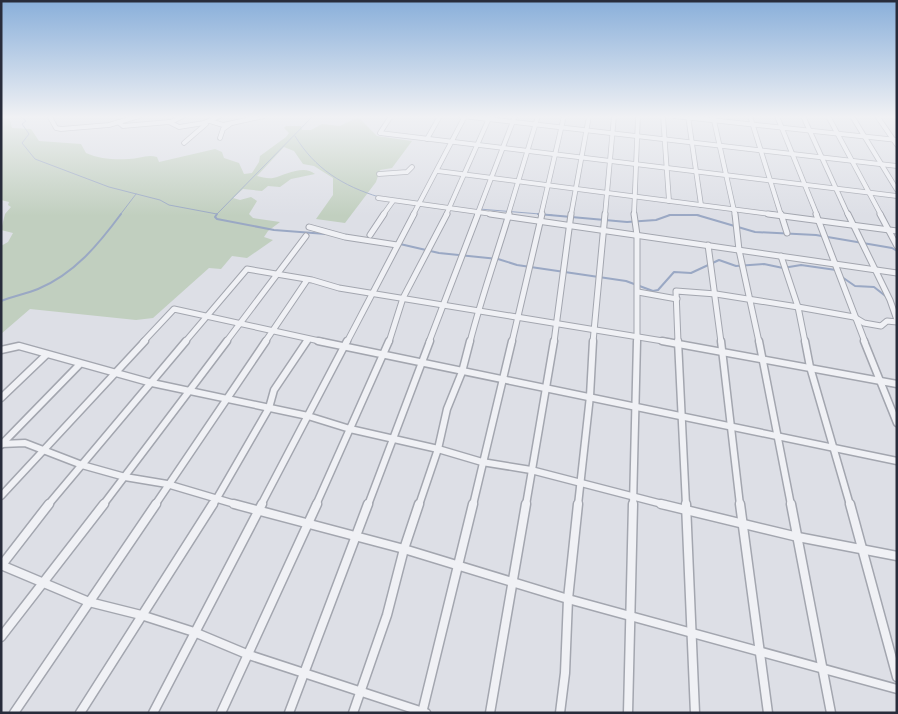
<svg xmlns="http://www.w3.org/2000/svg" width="898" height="714" viewBox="0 0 898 714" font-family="Overpass,sans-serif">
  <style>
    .green { fill: #c1cfbf }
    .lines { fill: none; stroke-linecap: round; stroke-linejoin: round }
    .stream-far1 { stroke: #9aa8c4; stroke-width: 1 }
    .stream { stroke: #9aa8c4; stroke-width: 2 }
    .minor-far3-casing { stroke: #a3a6af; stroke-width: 5.5 }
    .minor-far2-casing { stroke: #a3a6af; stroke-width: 7 }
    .minor-far1-casing { stroke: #a3a6af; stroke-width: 9 }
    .minor-casing { stroke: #a3a6af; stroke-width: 11 }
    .minor-far3 { stroke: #f0f1f5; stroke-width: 4 }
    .minor-far2 { stroke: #f0f1f5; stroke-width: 5 }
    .minor-far1 { stroke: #f0f1f5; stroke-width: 6 }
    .minor { stroke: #f0f1f5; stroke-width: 8 }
  </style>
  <rect width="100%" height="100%" fill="#dddfe6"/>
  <path class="green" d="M1,116l9,4 2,8 19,1 8,12 42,3 5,9c13,6 29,7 43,6 10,0 18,-5 28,-2l2,5 56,-13 7,3 2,6 15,5 5,11 8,-1 7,-11 1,-6 26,-19 3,-4 -5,-5 2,-2h15l1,4h9l11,-6 18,2 18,-9 19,19 35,5 -20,27 -12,2 -4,12 -31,41 -29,-4 17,-24v-17l-19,-12 -11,-2 -9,-13 -10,-4 -27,29c5,1 11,3 16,2 12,-3 31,-14 42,-4l-24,5 -11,8 -12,-1 -6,5 -19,-2 -10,9 7,2 11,-3 6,4 -8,13 4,4 27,4 -12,9 -4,6 9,3 -26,18 -15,-2 -11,13 -12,-1 -56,50 -17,2 -106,-11 -29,25v-88l7,-4 5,-9 -12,-3 4,-16 6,-7 -3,-2 1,-3 -8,-2z"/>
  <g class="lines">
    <g class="stream-far1">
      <path d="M20,116l6,5 -4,3 7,10 -7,9 13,16 74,28 51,13 9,5 48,9 96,-98"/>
      <path d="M295,136c20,33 48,50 84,61"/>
      <path d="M479,209l73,6"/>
      <path d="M120,215l16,-21"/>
      <path d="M669,215h30"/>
    </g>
    <g class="stream">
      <path d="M217,214l-2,3 2,2 57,11 52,4"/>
      <path d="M538,214l89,8 29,-2 14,-5h27l58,17 61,3 76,13 5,3"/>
      <path d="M400,244l39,9 59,6 19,6 109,16 27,10 5,-1 16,-18 17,1 28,-13 17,6 28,-2 19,4 18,-3 35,5"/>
      <path d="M842,277l13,9 19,1 14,11"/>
      <path d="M1,301c12,-5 25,-7 37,-12 36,-15 60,-44 83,-75"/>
    </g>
    <g class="minor-far3-casing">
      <g id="minor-far3">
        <path d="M391,116l-11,17 517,63"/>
        <path d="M462,116l435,50"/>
        <path d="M663,116l6,85"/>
        <path d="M674,116l223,24"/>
        <path d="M688,116l13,89"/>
        <path d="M713,116l22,99"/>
        <path d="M750,116l31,99"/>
        <path d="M777,116l40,99"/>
        <path d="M803,116l45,99"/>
        <path d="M828,116l53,99"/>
        <path d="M852,116l45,74"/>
        <path d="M877,116l20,29"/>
        <path d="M891,116l6,1"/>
        <path d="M50,117l6,11 5,1 48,-4 30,-9"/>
        <path d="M210,121l13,4 41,-9"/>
        <path d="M118,122l5,4 46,-4 10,5 25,-4 16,-7"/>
        <path d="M171,122l12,-6"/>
        <path d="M220,138l3,-9 7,-5"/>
        <path d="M427,139l13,-23"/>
        <path d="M184,143l22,-19"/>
        <path d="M438,171l340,44"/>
        <path d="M379,174l28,-2 5,-5"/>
        <path d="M378,198l121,17"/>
        <path d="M383,215l10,-14"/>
        <path d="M413,215l52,-99"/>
        <path d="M446,215l44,-99"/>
        <path d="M477,215l38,-99"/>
        <path d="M508,215l30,-99"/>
        <path d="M541,215l23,-99"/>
        <path d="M571,215l18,-99"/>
        <path d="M605,215l9,-99"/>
        <path d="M634,215l4,-99"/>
      </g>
    </g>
    <g class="minor-far2-casing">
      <g id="minor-far2">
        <path d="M490,214l407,59"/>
        <path d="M634,214l3,21v107"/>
        <path d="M735,214l4,36 20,92"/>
        <path d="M768,214l129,17"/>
        <path d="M781,214l6,19"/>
        <path d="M816,214l49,128"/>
        <path d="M848,214l42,86 7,20"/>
        <path d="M880,214l17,32"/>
        <path d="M309,227l36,10 52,8"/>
        <path d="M370,235l14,-21"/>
        <path d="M708,245l13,97"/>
        <path d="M781,256l17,51 7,35"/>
        <path d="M638,292l39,7"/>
        <path d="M143,342l31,-33 150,33"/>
        <path d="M185,342l62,-73 65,11 27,8 330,54"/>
        <path d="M226,342l80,-106"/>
        <path d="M265,342l42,-62"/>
        <path d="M306,342l2,-3"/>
        <path d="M347,342l67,-128"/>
        <path d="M389,342l14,-44 44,-84"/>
        <path d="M429,342l49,-128"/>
        <path d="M470,342c11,-43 26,-85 39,-128"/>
        <path d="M512,342l30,-128"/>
        <path d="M554,342l17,-128"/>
        <path d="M593,342l12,-128"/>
        <path d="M678,342l-2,-51 40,3 82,13 56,10 10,6 17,3 6,-5 10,1"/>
      </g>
    </g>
    <g class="minor-far1-casing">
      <g id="minor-far1">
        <path d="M318,341l579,120"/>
        <path d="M662,341l235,43"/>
        <path d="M678,341l8,164"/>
        <path d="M721,341l19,164"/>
        <path d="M759,341l32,164"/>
        <path d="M805,341l5,26 40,138"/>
        <path d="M864,341l33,82"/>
        <path d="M1,350l18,-4 133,37 156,33 42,13 88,20 44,13 49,8 135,35"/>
        <path d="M1,398l45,-43"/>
        <path d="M1,444l24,-1 57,22 43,12 42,7 71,21"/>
        <path d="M1,445l78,-80"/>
        <path d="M1,496l144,-155"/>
        <path d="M48,505l138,-164"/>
        <path d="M103,505l124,-164"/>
        <path d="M155,505l111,-164"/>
        <path d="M213,505l56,-97 5,-18 33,-49"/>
        <path d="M261,505l86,-164"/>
        <path d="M316,505l73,-164"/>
        <path d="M368,505l62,-164"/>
        <path d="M419,505l19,-56 9,-40 15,-37 8,-31"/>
        <path d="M473,505l39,-164"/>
        <path d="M526,505l28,-164"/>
        <path d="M578,505l12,-109 3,-55"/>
        <path d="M633,505l4,-164"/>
      </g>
    </g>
    <g class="minor-casing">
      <g id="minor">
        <path d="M234,504l170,45 164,50 329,90"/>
        <path d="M661,504l137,33 99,19"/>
        <path d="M686,504l9,209"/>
        <path d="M740,504l28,209"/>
        <path d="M791,504l40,209"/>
        <path d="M850,504l47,173"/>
        <path d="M1,565l88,37 52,13 53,17 55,23 177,58"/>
        <path d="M1,566l48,-62"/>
        <path d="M1,637l103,-133"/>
        <path d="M14,713l142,-209"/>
        <path d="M80,713l133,-209"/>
        <path d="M153,713l109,-209"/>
        <path d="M221,713l96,-209"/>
        <path d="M289,713l79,-209"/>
        <path d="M353,713l34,-98 17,-66 15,-45"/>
        <path d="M422,713l51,-209"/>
        <path d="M490,713l36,-209"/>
        <path d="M560,713l5,-40 3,-74 10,-95"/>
        <path d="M628,713l5,-209"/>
      </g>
    </g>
    <use href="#minor-far3" class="minor-far3"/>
    <use href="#minor-far2" class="minor-far2"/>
    <use href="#minor-far1" class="minor-far1"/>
    <use href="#minor" class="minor"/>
  </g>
  <linearGradient id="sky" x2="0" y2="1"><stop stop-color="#89afda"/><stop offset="0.54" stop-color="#f0f1f4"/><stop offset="1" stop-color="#f0f1f4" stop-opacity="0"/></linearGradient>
  <rect width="898" height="216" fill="url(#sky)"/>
  <rect width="898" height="714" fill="none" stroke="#282c3b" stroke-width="5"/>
</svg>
